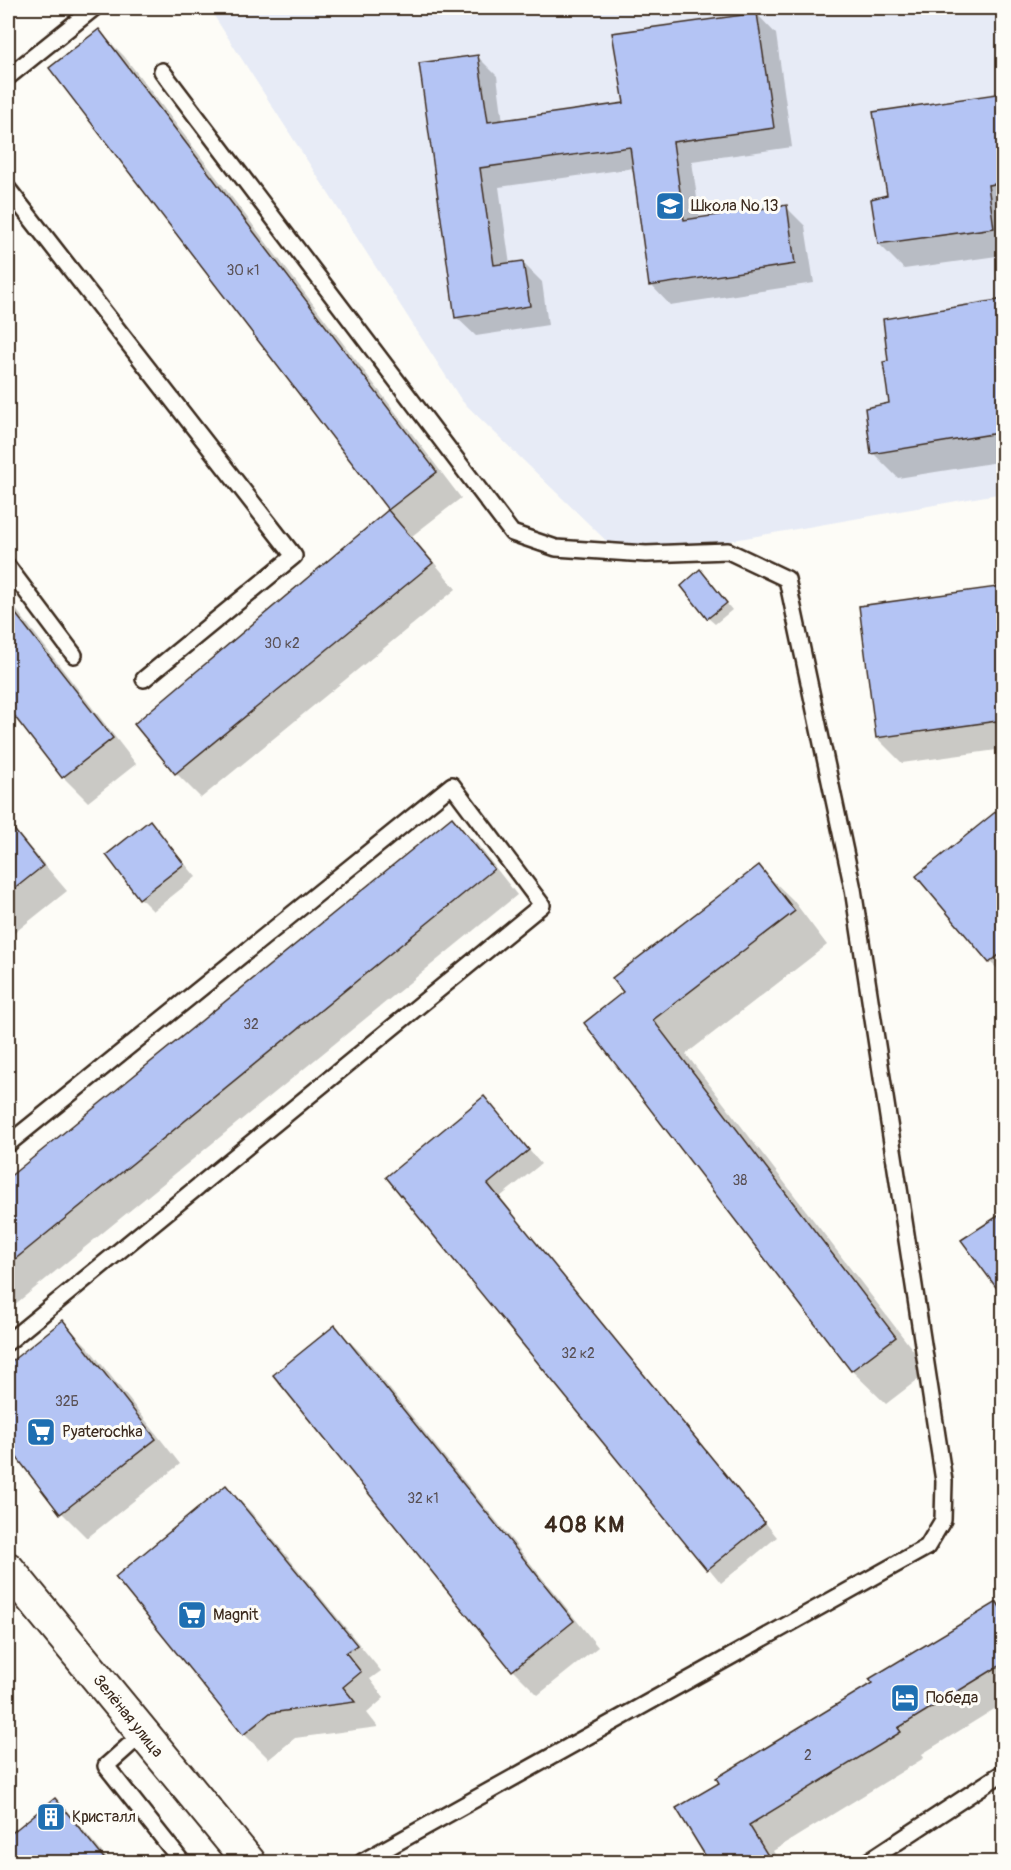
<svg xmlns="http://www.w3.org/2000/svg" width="1011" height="1870" viewBox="0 0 1011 1870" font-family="Pangolin,sans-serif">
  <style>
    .built { fill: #e7ebf6 }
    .shadow { fill: #0003 }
    .building { fill: #b4c4f4; stroke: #3b2a1e; stroke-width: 1.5 }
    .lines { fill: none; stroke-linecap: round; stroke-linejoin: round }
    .lane-casing { stroke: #3b2a1e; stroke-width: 20 }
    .street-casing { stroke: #3b2a1e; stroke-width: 36 }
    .lane { stroke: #fdfcf7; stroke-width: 15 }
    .street { stroke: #fdfcf7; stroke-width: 32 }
    .labels { text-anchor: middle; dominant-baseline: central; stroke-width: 6; stroke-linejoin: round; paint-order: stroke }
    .number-label { font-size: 14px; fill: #595054 }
    .poi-label { font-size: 16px; fill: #3b2a1e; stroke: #fdfcf7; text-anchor: start }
    .street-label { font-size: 16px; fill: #3b2a1e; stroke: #fdfcf7 }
    .district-label { font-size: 22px; font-weight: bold; letter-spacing: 1.5px; fill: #3b2a1e; stroke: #fdfcf7 }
  </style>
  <rect width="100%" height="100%" fill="#fdfcf7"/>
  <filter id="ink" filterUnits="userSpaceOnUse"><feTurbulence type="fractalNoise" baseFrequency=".0167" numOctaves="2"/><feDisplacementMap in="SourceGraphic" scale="12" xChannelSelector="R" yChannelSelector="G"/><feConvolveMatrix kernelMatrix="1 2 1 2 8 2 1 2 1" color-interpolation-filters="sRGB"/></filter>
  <g filter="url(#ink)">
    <path class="built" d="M209,8h791l4,3 -1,482 -378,66 -163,-158z"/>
    <g class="shadow">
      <path d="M757,14l19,20 16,113 -100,14 8,59 86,-13 19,19 9,57 -144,22 -19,-20 -17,-117 -135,19 11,78 13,-2 19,19 6,43 -72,11 -20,-19 22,-260 19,19 6,46 123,-17z"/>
      <path d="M99,31l25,25 337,442 -49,38 44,53 -255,209 -25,-25 -40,-49 254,-213 -339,-443z"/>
      <path d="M1003,95l1,160 -100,14 -25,-25 10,-48z"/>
      <path d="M1004,301v160l-106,17 -25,-25 17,-48z"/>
      <path d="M706,578l26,32 -17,14 -7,-6z"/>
      <path d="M1004,587v162l-102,14 -25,-25z"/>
      <path d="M8,599l128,165 -48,38 -25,-25 -55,-72z"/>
      <path d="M1004,807v168l-14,-13z"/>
      <path d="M452,819l25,25 40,51 -509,415v-130z"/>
      <path d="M8,822l59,69 -59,47z"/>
      <path d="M150,822l46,55 -43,34 -13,-13z"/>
      <path d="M759,867l34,33 34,45 -141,109 243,317 -43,33 -34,-33 -266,-348 40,-31z"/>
      <path d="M484,1098l57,66 -41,33 277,340 -56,46 -333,-405z"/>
      <path d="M63,1322l25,25 92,117 -93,74 -25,-25 -54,-69v-78z"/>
      <path d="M335,1327l25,25 238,295 -60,48 -25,-25 -238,-295z"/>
      <path d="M226,1487l25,25 130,159 -11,8 14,19 -17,15 11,14 -83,11 -26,21 -25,-25 -127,-157z"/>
      <path d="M996,1604l8,7v92l-82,51 2,4 -151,93 7,11h-74l4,-2 11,-77z"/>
      <path d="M55,1800l24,25 31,37h-102v-31l3,5z"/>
    </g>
    <g class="building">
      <path d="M757,13l17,115 -101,14 11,78 103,-15 8,59 -146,22 -19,-139 -150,21 14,97 29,-4 7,45 -75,12 -36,-255 59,-8 10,67 136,-19 -12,-70z"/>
      <path d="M99,29l338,443 -49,38 -339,-442z"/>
      <path d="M1003,93l1,90 -16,2 6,43 -116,16 -7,-45 16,-4 -14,-83z"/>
      <path d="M1004,299v133l-133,22 -6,-46 24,-5 -6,-41 5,-1 -5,-42z"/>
      <path d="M388,510l45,53 -258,211 -41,-50z"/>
      <path d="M700,569l27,34 -20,16 -26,-33z"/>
      <path d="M1004,586v134l-128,18 -17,-132z"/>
      <path d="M8,604l105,134 -51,40 -54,-70z"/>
      <path d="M1004,805v146l-15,12 -73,-87z"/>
      <path d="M452,817l42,52 -486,396v-87z"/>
      <path d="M150,820l34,44 -45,35 -33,-44z"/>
      <path d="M8,822l35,44 -35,28z"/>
      <path d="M759,865l36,46 -142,109 243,317 -45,34 -267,-348 39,-31 -11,-14z"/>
      <path d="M484,1096l45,54 -41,34 277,339 -58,47 -321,-393z"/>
      <path d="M1004,1212v86l-43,-58z"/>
      <path d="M63,1320l93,119 -96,75 -52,-68v-82z"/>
      <path d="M335,1325l239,296 -62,50 -239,-296z"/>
      <path d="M226,1485l131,160 -11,8 15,19 -18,15 12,15 -85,11 -27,22 -128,-158z"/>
      <path d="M997,1602l7,12v49l-106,65 3,4 -152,93 23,37h-69l5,-2 -32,-52 43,-25 -3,-5 156,-95 -3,-4z"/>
      <path d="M55,1798l52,64h-99v-26z"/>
    </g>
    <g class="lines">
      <g class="lane-casing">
        <g id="lane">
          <path d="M162,71l350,462 44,15 90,6 82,-3 59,28 66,310 91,592 -1,39 -16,27 -565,315"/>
          <path d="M8,77l86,-69"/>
          <path d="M8,189l286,367 -150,123"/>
          <path d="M8,567l66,88"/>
          <path d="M8,1144l444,-359 90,120 -534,437"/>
          <path d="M143,1733l-37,33 76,96"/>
          <path d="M867,1862l137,-90"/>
        </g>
      </g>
      <g class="street-casing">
        <path id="street" d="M8,1569l241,293"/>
      </g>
      <use href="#lane" class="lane"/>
      <use href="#street" class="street"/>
    </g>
  </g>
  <defs>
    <g id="school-square" transform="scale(1.5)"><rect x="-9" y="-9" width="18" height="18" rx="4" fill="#1f6fb2" stroke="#fdfcf7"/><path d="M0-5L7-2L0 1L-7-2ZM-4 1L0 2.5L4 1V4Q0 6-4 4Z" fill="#fff"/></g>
    <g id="supermarket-square" transform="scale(1.5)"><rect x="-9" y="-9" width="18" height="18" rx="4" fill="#1f6fb2" stroke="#fdfcf7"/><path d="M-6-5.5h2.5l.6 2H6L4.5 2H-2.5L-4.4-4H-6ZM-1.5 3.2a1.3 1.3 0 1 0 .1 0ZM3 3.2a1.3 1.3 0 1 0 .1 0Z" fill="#fff"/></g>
    <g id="hotel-square" transform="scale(1.5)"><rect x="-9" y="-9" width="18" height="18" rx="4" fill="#1f6fb2" stroke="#fdfcf7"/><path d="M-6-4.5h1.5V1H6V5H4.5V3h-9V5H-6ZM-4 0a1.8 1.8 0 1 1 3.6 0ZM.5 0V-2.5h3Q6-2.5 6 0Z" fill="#fff"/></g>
    <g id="building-square" transform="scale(1.5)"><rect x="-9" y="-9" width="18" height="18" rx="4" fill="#1f6fb2" stroke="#fdfcf7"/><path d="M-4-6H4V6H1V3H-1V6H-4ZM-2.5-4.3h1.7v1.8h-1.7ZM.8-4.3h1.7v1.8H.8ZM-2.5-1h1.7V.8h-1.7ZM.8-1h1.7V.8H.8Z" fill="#fff"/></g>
  </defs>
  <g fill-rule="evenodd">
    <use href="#school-square" x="670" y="206"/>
    <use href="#supermarket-square" x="41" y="1432"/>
    <use href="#supermarket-square" x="192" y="1615"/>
    <use href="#hotel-square" x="905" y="1698"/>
    <use href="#building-square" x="51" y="1817"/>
  </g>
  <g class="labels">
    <g class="number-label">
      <text x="243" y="270">30 к1</text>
      <text x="282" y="643">30 к2</text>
      <text x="251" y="1024">32</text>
      <text x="740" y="1180">38</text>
      <text x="578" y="1353">32 к2</text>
      <text x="67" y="1401">32Б</text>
      <text x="423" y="1498">32 к1</text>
      <text x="808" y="1755">2</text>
    </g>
    <g class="poi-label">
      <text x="691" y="206">Школа № 13</text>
      <text x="62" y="1432">Pyaterochka</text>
      <text x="213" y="1615">Magnit</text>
      <text x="926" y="1698">Победа</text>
      <text x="72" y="1817">Кристалл</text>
    </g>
    <g class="street-label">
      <text transform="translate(128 1716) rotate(51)">Зелёная улица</text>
    </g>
    <g class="district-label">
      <text x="585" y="1525">408 КМ</text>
    </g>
  </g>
  <rect width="1011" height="1870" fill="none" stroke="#fdfcf7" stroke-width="30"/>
  <rect x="15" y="15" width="981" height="1840" fill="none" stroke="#3b2a1e" stroke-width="2" filter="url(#ink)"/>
</svg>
